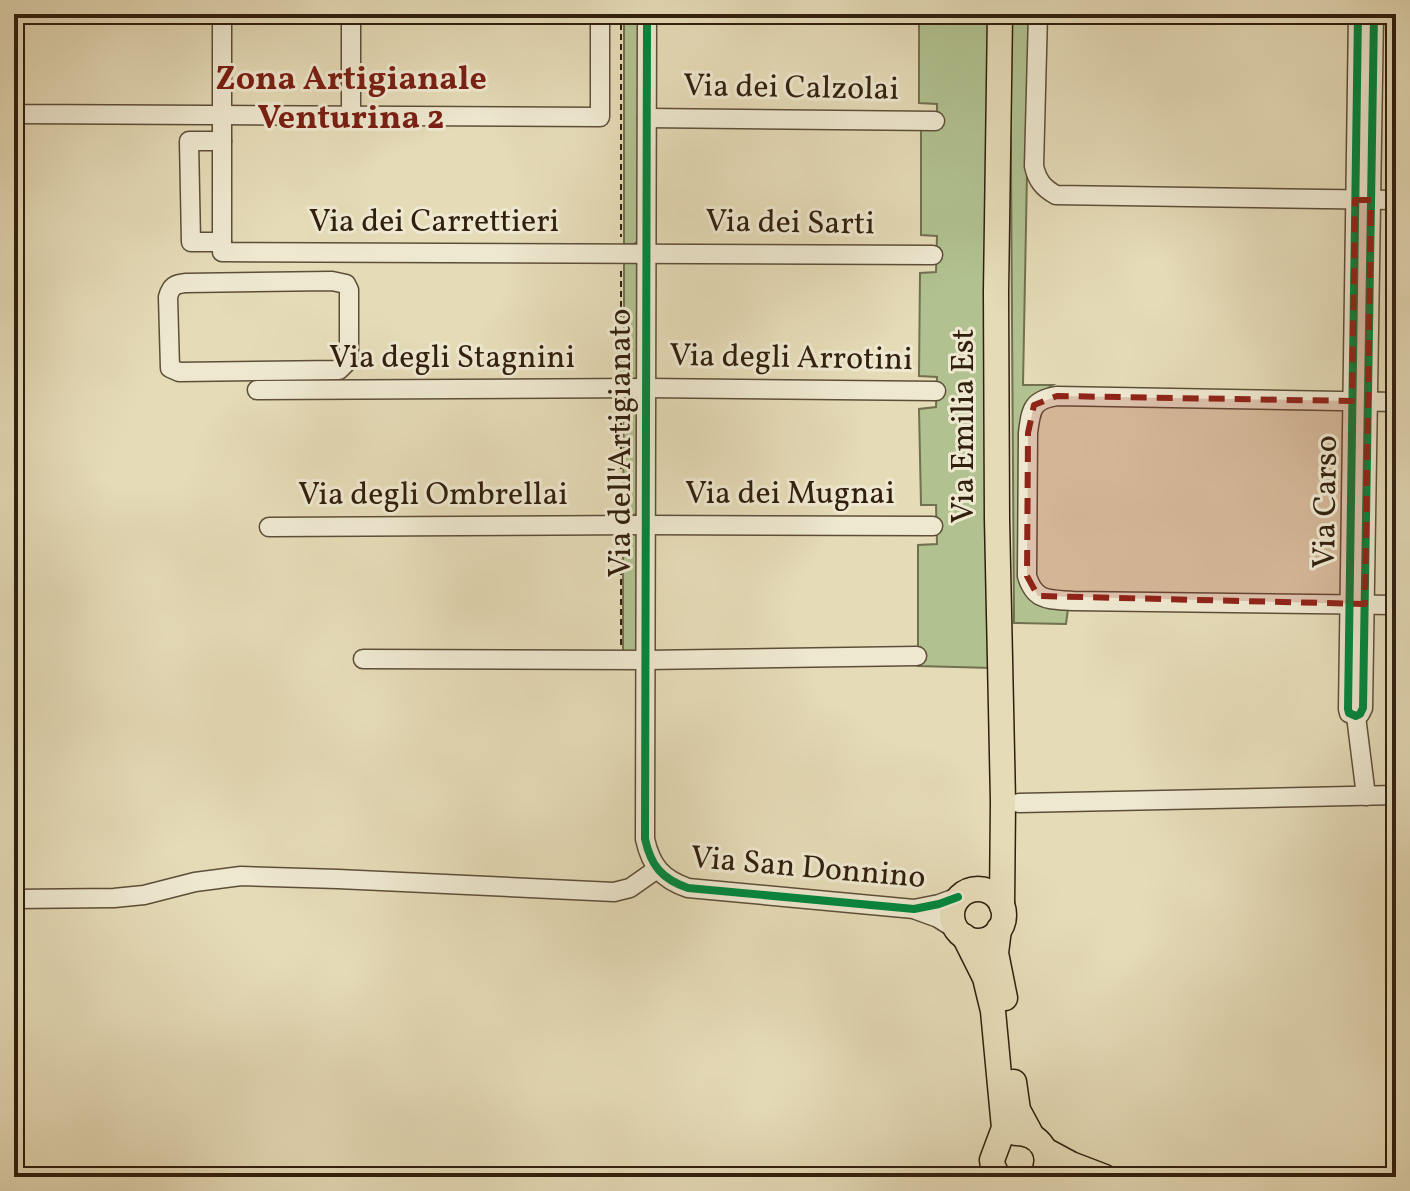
<svg xmlns="http://www.w3.org/2000/svg" width="1410" height="1191" viewBox="0 0 1410 1191" font-family="Vollkorn,serif">
  <style>
    .grass { fill: #b1c190; stroke: #71704f; stroke-width: 2 }
    .lines { fill: none; stroke-linecap: round; stroke-linejoin: round }
    .minor-casing { stroke: #5e4e38; stroke-width: 21 }
    .major-casing { stroke: #311f0e; stroke-width: 27 }
    .path { stroke: #311f0e; stroke-width: 2; stroke-dasharray: 6 4; stroke-linecap: butt }
    .minor { stroke: #eee8d0; stroke-width: 18 }
    .major { stroke: #e5dbb7; stroke-width: 24 }
    .cycleway-casing { stroke: #eee8d0; stroke-width: 13 }
    .cycleway { stroke: #00873e; stroke-width: 8 }
    .marked { fill: #8f2418; fill-opacity: 0.2; stroke: #8f2418; stroke-width: 6; stroke-dasharray: 16 10; stroke-linejoin: round }
    .labels { text-anchor: middle; dominant-baseline: central; stroke-width: 6; stroke-linejoin: round; paint-order: stroke }
    .street-label { font-size: 32px; fill: #311f0e; stroke: #eee8d0 }
    .neighbourhood-label { font-size: 34px; font-weight: bold; fill: #7a1f14; stroke: #eee8d0 }
  </style>
  <rect width="100%" height="100%" fill="#e5dbb7"/>
  <filter id="stains"><feTurbulence type="fractalNoise" baseFrequency=".0025" numOctaves="4"/><feColorMatrix values="0 0 0 0 .2 0 0 0 0 .09 0 0 0 0 .02 0 0 0 .5 -.17"/></filter>
  <radialGradient id="worn" r=".72"><stop offset=".6" stop-color="#630" stop-opacity="0"/><stop offset="1" stop-color="#630" stop-opacity=".3"/></radialGradient>
  <g class="grass">
    <path d="M624,14h15l-1,227 -4,3h-10z"/>
    <path d="M919,14h73v654l-74,-2v-121l19,-1 -1,-39h-15l-2,-96 17,-2 1,-30 -18,-1 1,-103 16,-1 1,-36 -16,-1v-105h16v-26l-18,-1z"/>
    <path d="M1010,14h20l-7,371h30l-18,11 -16,177c5,33 20,33 49,36l-2,15 -52,-1z"/>
    <path d="M624,261h14v118l-3,2h-11z"/>
    <path d="M624,395l13,1 1,2 -1,115 -5,3 -9,-1z"/>
    <rect x="623" y="532" width="14" height="122"/>
  </g>
  <g class="lines">
    <g class="minor-casing">
      <g id="minor">
        <path d="M222,14v238l711,3"/>
        <path d="M351,14v103"/>
        <path d="M647,14l-2,825c6,27 17,40 43,49l226,21 25,-5 19,-7"/>
        <path d="M1038,14l-4,152c3,14 9,22 22,29l340,5"/>
        <path d="M1358,14l-10,695 1,4 7,3 4,-2 3,-6 11,-694"/>
        <path d="M14,112l4,2 582,3v-103"/>
        <path d="M647,118l288,3"/>
        <path d="M222,242h-31l-2,-101h33"/>
        <path d="M332,281l14,3 3,6v65l-2,7 -8,8 -160,2 -9,-4 -2,-71c3,-11 7,-13 18,-14z"/>
        <path d="M257,390l389,-2 290,3"/>
        <path d="M1396,402l-339,-6c-25,4 -26,13 -29,37l-1,143c8,26 22,23 46,25l323,4"/>
        <path d="M269,527l377,-2 287,1"/>
        <path d="M363,659l283,1 271,-4"/>
        <path d="M1356,716l10,80"/>
        <path d="M1019,803l377,-8"/>
        <path d="M14,899l100,-1 30,-3 51,-13 46,-6 97,3 276,13 16,-4 27,-19"/>
        <path d="M916,910l22,8 19,12"/>
      </g>
    </g>
    <g class="major-casing">
      <g id="major">
        <path d="M1000,14l-4,278 1,227 6,282 -1,105"/>
        <circle cx="978" cy="915" r="26"/>
        <path d="M999,929l-3,24 9,45"/>
        <path d="M964,936l21,42 8,33 11,117 -12,32 1,6 5,11"/>
        <path d="M1014,1082l4,28 14,26"/>
        <path d="M1016,1133c25,0 38,22 26,44"/>
        <path d="M1045,1150l26,14 34,13"/>
      </g>
    </g>
    <g class="path">
      <path d="M621,14v223"/>
      <path d="M621,271v102"/>
      <path d="M621,509v-106"/>
      <path d="M621,645v-102"/>
    </g>
    <use href="#minor" class="minor"/>
    <use href="#major" class="major"/>
    <g class="cycleway-casing">
      <g id="cycleway">
        <path d="M647,14l-2,825c6,27 17,40 43,49l226,21 25,-5 19,-7"/>
        <path d="M1358,14l-10,695 1,4 7,3 4,-2 3,-6 11,-694"/>
      </g>
    </g>
    <use href="#cycleway" class="cycleway"/>
  </g>
  <path class="marked" d="M1355,200h16l-6,404 -327,-8 -11,-20 1,-143 6,-28 23,-9 295,5z"/>
  <g class="labels">
    <g class="street-label">
      <text transform="translate(791 89) rotate(1)">Via dei Calzolai</text>
      <text x="434" y="223">Via dei Carrettieri</text>
      <text transform="translate(790 224) rotate(1)">Via dei Sarti</text>
      <text x="452" y="359">Via degli Stagnini</text>
      <text transform="translate(791 359) rotate(1)">Via degli Arrotini</text>
      <text transform="translate(965 426) rotate(-90)">Via Emilia Est</text>
      <text transform="translate(622 443) rotate(-90)">Via dell'Artigianato</text>
      <text x="790" y="495">Via dei Mugnai</text>
      <text x="433" y="496">Via degli Ombrellai</text>
      <text transform="translate(1327 502) rotate(-89)">Via Carso</text>
      <text transform="translate(808 869) rotate(5)">Via San Donnino</text>
    </g>
    <g class="neighbourhood-label">
      <text x="351" y="80">Zona Artigianale<tspan x="351" dy="39">Venturina 2</tspan></text>
    </g>
  </g>
  <rect width="1410" height="1191" fill="none" stroke="#e5dbb7" stroke-width="48"/>
  <rect x="16" y="16" width="1378" height="1159" fill="none" stroke="#311f0e" stroke-width="4"/>
  <rect x="24" y="24" width="1362" height="1143" fill="none" stroke="#311f0e" stroke-width="2"/>
  <rect width="100%" height="100%" filter="url(#stains)"/>
  <rect width="100%" height="100%" fill="url(#worn)"/>
</svg>
